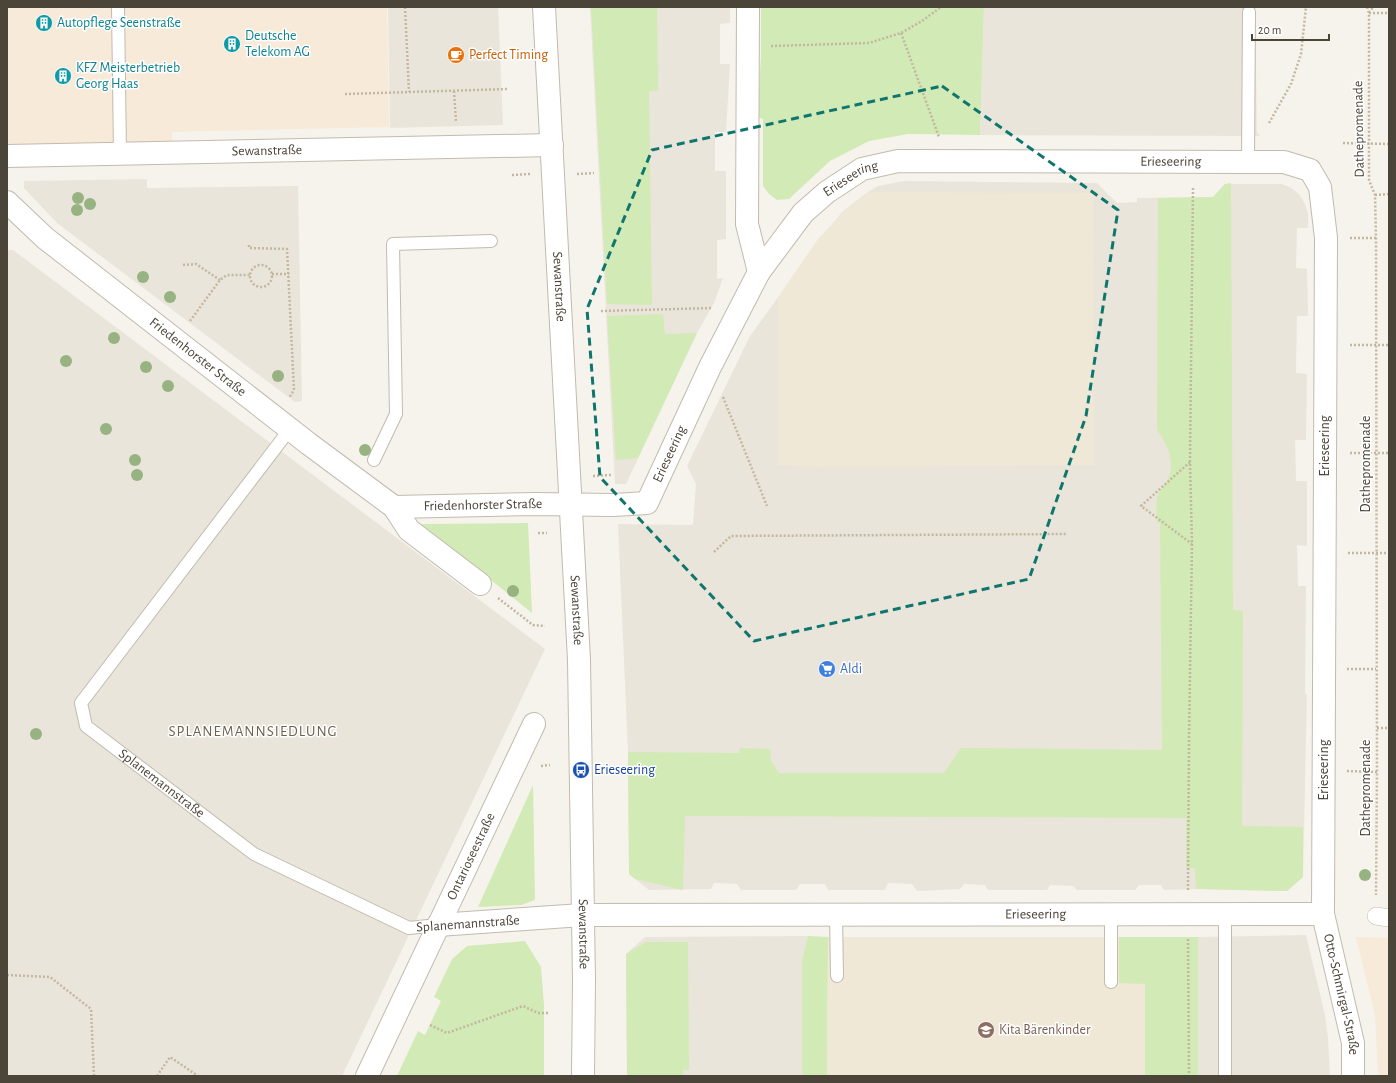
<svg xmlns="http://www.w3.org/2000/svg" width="1396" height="1083" viewBox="0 0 1396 1083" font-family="'Alegreya Sans',sans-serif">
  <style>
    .residential { fill: #eae5da }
    .commercial { fill: #f7ead8 }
    .education { fill: #efe8d6 }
    .green { fill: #d2eab5 }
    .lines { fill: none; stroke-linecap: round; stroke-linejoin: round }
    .service-casing { stroke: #c2bbae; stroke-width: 14 }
    .pedestrian-casing { stroke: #c2bbae; stroke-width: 18 }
    .minor-casing { stroke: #c2bbae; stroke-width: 24 }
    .tertiary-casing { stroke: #c2bbae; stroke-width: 24 }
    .path { stroke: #c4b79f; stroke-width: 2.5; stroke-dasharray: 2 2; stroke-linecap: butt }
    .service { stroke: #fff; stroke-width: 12 }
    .pedestrian { stroke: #fff; stroke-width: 17 }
    .minor { stroke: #fff; stroke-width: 22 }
    .tertiary { stroke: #fff; stroke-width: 22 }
    .tree { fill: #97b381 }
    .marked { fill: none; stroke: #0f766e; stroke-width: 3; stroke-dasharray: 8 5; stroke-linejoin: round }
    .labels { text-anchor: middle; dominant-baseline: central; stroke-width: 3; stroke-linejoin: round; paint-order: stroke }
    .culture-label { font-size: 14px; fill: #0d838f; stroke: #fff; text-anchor: start }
    .food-label { font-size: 14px; fill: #c56008; stroke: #fff; text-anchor: start }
    .street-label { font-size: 14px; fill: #4b4439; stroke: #fff }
    .shop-label { font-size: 14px; fill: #366cbe; stroke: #fff; text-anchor: start }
    .transit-label { font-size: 14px; fill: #164399; stroke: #fff; text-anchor: start }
    .education-label { font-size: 14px; fill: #785e54; stroke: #fff; text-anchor: start }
    .neighbourhood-label { font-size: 15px; letter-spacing: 1px; fill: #6e6250; stroke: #fff }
  </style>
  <rect width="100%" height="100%" fill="#f6f3ec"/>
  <g class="residential">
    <path d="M388,7h110l5,118 -113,3z"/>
    <path d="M590,7h140v16l-10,1v40h10l-4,68h-11v39h11v68l-9,1v39l6,-1 -9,25 -17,30 -71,151h-11z"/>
    <path d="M984,7h271l2,125 3,4 -280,-1z"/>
    <path d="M147,179v9l151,-2 4,215 -7,1 -238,-179 -33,-35v-7z"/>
    <path d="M904,181l193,2 20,20 20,-1v-4l76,-1 12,-13h57l9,4 8,6 6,10 3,10v14h-11l-1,40 11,1 1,47h-11l-1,57 11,1 -1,66h-11l1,41h11v65l-10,-1 1,41h8l-1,108h2l-4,183 -16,14 -91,-2 -32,1 -3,-5h-22l-4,5h-58l-4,-4 -23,-1 -3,5h-59l-3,-5 -21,-1 -4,5 -43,2 -5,-7 -24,-1 -3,7h-57l-3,-6h-25l-4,6h-55l-4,-6 -23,-1 -3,6 -62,1 -20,-16 -1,-122 -10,-228 75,1 3,-41 -9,-18 63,-130 71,-98 21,-26 26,-20 10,-6z"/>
    <path d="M7,250h6l532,399 -203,427h-335z"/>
    <path d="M1306,935l19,80 3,23 2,38h-132v-139z"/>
    <path d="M808,936l-6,23v117h-175l-1,-122 19,-17z"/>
  </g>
  <g class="commercial">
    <path d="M7,7h380l2,120 -217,5v10l-160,3 -5,-2z"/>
    <path d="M1356,937l33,1v138h-11l-3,-61z"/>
  </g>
  <g class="education">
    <path d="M870,192l223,1 1,272 -277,2 -39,-2v-168l40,-58 30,-31z"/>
    <path d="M828,937h291v46h26v93h-318z"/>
  </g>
  <g class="green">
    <path d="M591,7h66l1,84h-9l3,214 -45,-1z"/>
    <path d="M761,7h223l-4,128 -72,-1 -39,7 -39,20 -41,38 -12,1 -8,-6 -6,-8v-67l-5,-2 3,-63z"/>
    <path d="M1231,183l2,427 10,1 -1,215 61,1v50l-16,14 -91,-2 -1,-21h-9v-50l-501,-2 -2,74 -48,-11 -6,-5 -1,-122 111,1 1,-5 30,1 1,12 8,12h165l17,-25 201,2 -2,-227h-3c0,-7 -2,-23 1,-28 1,-4 5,-7 7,-10 12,-19 4,-39 -8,-55l1,-232 55,-1 12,-13z"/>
    <path d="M663,314l2,20 32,-1 -59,125 -22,2 -9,-144z"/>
    <path d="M528,523l4,90 -111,-89z"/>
    <path d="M533,785l2,115 -14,5 -43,2z"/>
    <path d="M808,936l20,1 -1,139h-25v-117z"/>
    <path d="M1119,937h79v139h-53v-92l-26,-1z"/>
    <path d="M525,941l16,26 3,38v71h-147l21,-45 7,4 16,-34 -7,-4 18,-38 15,-13z"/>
    <path d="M646,942h42l1,128h-6v6h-56l-1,-122z"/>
  </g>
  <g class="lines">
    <g class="service-casing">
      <g id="service">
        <path d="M118,7l2,147"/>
        <path d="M1248,162l1,-150"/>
        <path id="s1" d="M290,429l-209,274 5,23 168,128 155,74 29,-3"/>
        <path d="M374,460l22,-46 -3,-170 98,-3"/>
        <path d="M836,915l1,61"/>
        <path d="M1111,982v-67"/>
        <path d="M1225,1076v-161"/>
      </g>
    </g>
    <g class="pedestrian-casing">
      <path id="pedestrian" d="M1376,916l13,2"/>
    </g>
    <g class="minor-casing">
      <g id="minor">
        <path d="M748,7l-1,217 12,48"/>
        <path id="s2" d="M7,156l545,-11"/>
        <path id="s3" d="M7,202l38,36 264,206 85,63 15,23 71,54"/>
        <path id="s4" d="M394,507l142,-3 77,1 34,-2 63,-136 49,-95 44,-59 24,-21 35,-23 36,-8 350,1h36l26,8 10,17 6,51 -3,676 30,129v33"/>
        <path id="s5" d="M438,925l144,-10 741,-1"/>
        <path id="s6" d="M367,1076l167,-352"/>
      </g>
    </g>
    <g class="tertiary-casing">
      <g id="tertiary">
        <path id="s7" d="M544,7l35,653 5,321 -1,95"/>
      </g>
    </g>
    <g class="path">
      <path d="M405,7l4,85"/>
      <path d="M1367,7l2,6v167l6,15 1,43 1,534 -1,123"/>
      <path d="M1369,13h20"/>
      <path d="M1369,13l4,-6"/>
      <path d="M901,33l38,104"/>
      <path d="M771,46l98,-3 32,-10 21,-12 19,-14"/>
      <path d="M454,91l2,31"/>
      <path d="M345,94l163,-5"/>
      <path d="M1269,123l22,-39 10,-30 5,-47"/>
      <path d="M1343,143l46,1"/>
      <path d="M577,174l17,-1"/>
      <path d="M512,175l18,-1"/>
      <path d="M1375,195l14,-1"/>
      <path d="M1350,238h26"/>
      <path d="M249,245v3l38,1 7,141 -5,8"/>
      <path d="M183,265l13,-1 24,16"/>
      <circle cx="261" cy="276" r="11"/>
      <path d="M272,274h17"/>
      <path d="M601,311l112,-3"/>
      <path d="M190,321l30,-41 7,-5h24"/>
      <path d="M1350,345h39"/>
      <path d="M723,397l44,109"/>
      <path d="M1350,453h39"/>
      <path d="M1190,462l-49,44 51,38"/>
      <path d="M593,476l18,-1"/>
      <path d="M538,533h9"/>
      <path d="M714,552l17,-16 336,-2"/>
      <path d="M1348,553h41"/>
      <path d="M498,598l35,27 12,1"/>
      <path d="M1347,669h29"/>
      <path d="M1377,728h12"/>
      <path d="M541,766l9,-1"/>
      <path d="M1347,771l30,1"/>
      <path d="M1188,890l1,-152 3,-194 -2,-82 3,-275"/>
      <path d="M1188,939l1,137"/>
      <path d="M7,975l43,2 41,32 3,67"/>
      <path d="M430,1025l17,8 76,-27 15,7h10"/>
      <path d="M157,1076l13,-19 28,19"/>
    </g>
    <use href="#service" class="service"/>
    <use href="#pedestrian" class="pedestrian"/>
    <use href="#minor" class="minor"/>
    <use href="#tertiary" class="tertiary"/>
  </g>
  <g class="tree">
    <circle cx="78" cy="198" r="6"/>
    <circle cx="90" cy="204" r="6"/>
    <circle cx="77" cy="210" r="6"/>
    <circle cx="143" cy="277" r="6"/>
    <circle cx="170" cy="297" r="6"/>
    <circle cx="114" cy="338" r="6"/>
    <circle cx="66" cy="361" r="6"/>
    <circle cx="146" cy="367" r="6"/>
    <circle cx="278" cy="376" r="6"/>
    <circle cx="168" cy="386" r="6"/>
    <circle cx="106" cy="429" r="6"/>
    <circle cx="365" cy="450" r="6"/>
    <circle cx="135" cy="460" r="6"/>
    <circle cx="137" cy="475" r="6"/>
    <circle cx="513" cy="591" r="6"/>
    <circle cx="36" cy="734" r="6"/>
    <circle cx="1365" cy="875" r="6"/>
  </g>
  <path class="marked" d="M942,86l176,124 -32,206 -57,163 -275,62 -154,-164 -13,-168 65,-159z"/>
  <defs>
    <g id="building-disc" transform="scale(0.9)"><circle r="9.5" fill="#0f9aa8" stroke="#fff"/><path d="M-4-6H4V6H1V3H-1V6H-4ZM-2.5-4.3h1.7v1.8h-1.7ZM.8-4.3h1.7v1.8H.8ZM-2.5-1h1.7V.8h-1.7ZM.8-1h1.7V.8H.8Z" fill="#fff"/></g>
    <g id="cafe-disc" transform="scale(0.9)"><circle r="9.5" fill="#e8710a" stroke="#fff"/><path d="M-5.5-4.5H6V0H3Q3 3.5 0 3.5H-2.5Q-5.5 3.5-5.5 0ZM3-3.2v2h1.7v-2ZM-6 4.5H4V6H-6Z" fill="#fff"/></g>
    <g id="supermarket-disc" transform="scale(0.9)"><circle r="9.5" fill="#3f7fe0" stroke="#fff"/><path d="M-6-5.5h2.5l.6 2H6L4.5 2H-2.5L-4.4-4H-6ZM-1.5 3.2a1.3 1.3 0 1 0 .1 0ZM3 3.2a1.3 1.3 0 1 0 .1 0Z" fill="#fff"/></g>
    <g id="bus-disc" transform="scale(0.9)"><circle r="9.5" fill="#1a4fb4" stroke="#fff"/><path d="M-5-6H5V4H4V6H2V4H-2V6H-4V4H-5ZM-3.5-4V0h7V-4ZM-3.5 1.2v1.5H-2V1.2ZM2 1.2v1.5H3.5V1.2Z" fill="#fff"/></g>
    <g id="school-disc" transform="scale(0.9)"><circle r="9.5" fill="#8d6e63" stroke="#fff"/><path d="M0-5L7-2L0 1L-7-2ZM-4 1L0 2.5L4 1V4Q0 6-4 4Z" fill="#fff"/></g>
  </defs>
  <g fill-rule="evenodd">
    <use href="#building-disc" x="44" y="23"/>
    <use href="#building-disc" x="232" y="44"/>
    <use href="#cafe-disc" x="456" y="55"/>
    <use href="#building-disc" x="63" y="76"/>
    <use href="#supermarket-disc" x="827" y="669"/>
    <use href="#bus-disc" x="581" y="770"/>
    <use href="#school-disc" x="986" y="1030"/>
  </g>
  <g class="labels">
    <g class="culture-label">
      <text x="57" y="23">Autopflege Seenstraße</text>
      <text x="245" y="36">Deutsche<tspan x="245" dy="16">Telekom AG</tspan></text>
      <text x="76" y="68">KFZ Meisterbetrieb<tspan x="76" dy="16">Georg Haas</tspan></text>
    </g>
    <g class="food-label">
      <text x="469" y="55">Perfect Timing</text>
    </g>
    <g class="street-label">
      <text transform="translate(1359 129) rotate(-91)">Dathepromenade</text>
      <text stroke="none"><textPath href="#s2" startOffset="260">Sewanstraße</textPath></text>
      <text stroke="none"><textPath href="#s4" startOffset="967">Erieseering</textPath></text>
      <text stroke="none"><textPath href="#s4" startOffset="643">Erieseering</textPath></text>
      <text stroke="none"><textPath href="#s7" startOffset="280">Sewanstraße</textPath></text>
      <text stroke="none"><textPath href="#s3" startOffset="246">Friedenhorster Straße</textPath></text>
      <text transform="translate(1325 446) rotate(-90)">Erieseering</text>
      <text stroke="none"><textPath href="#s4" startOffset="307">Erieseering</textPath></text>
      <text transform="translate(1366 464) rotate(-90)">Dathepromenade</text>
      <text stroke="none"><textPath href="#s4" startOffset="89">Friedenhorster Straße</textPath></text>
      <text stroke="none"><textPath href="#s7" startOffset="604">Sewanstraße</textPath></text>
      <text transform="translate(1324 770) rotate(-90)">Erieseering</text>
      <text stroke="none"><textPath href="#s1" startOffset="463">Splanemannstraße</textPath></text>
      <text transform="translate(1366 788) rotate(-90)">Dathepromenade</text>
      <text stroke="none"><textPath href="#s6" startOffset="243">Ontarioseestraße</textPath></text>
      <text stroke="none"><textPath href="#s5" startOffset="598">Erieseering</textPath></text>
      <text transform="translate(468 924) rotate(-4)">Splanemannstraße</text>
      <text stroke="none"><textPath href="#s7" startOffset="928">Sewanstraße</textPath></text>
      <text stroke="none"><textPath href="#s4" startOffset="1937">Otto-Schmirgal-Straße</textPath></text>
    </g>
    <g class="shop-label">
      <text x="840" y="669">Aldi</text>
    </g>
    <g class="transit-label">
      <text x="594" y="770">Erieseering</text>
    </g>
    <g class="education-label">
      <text x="999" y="1030">Kita Bärenkinder</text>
    </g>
    <g class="neighbourhood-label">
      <text x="253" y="731">SPLANEMANNSIEDLUNG</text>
    </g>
  </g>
  <rect width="1396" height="1083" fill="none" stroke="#4b4439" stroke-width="16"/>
  <path d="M1252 34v6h77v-6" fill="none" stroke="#4b4439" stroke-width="2"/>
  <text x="1258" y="34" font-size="12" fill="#4b4439" stroke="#ffffff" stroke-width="3" paint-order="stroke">20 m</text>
</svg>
